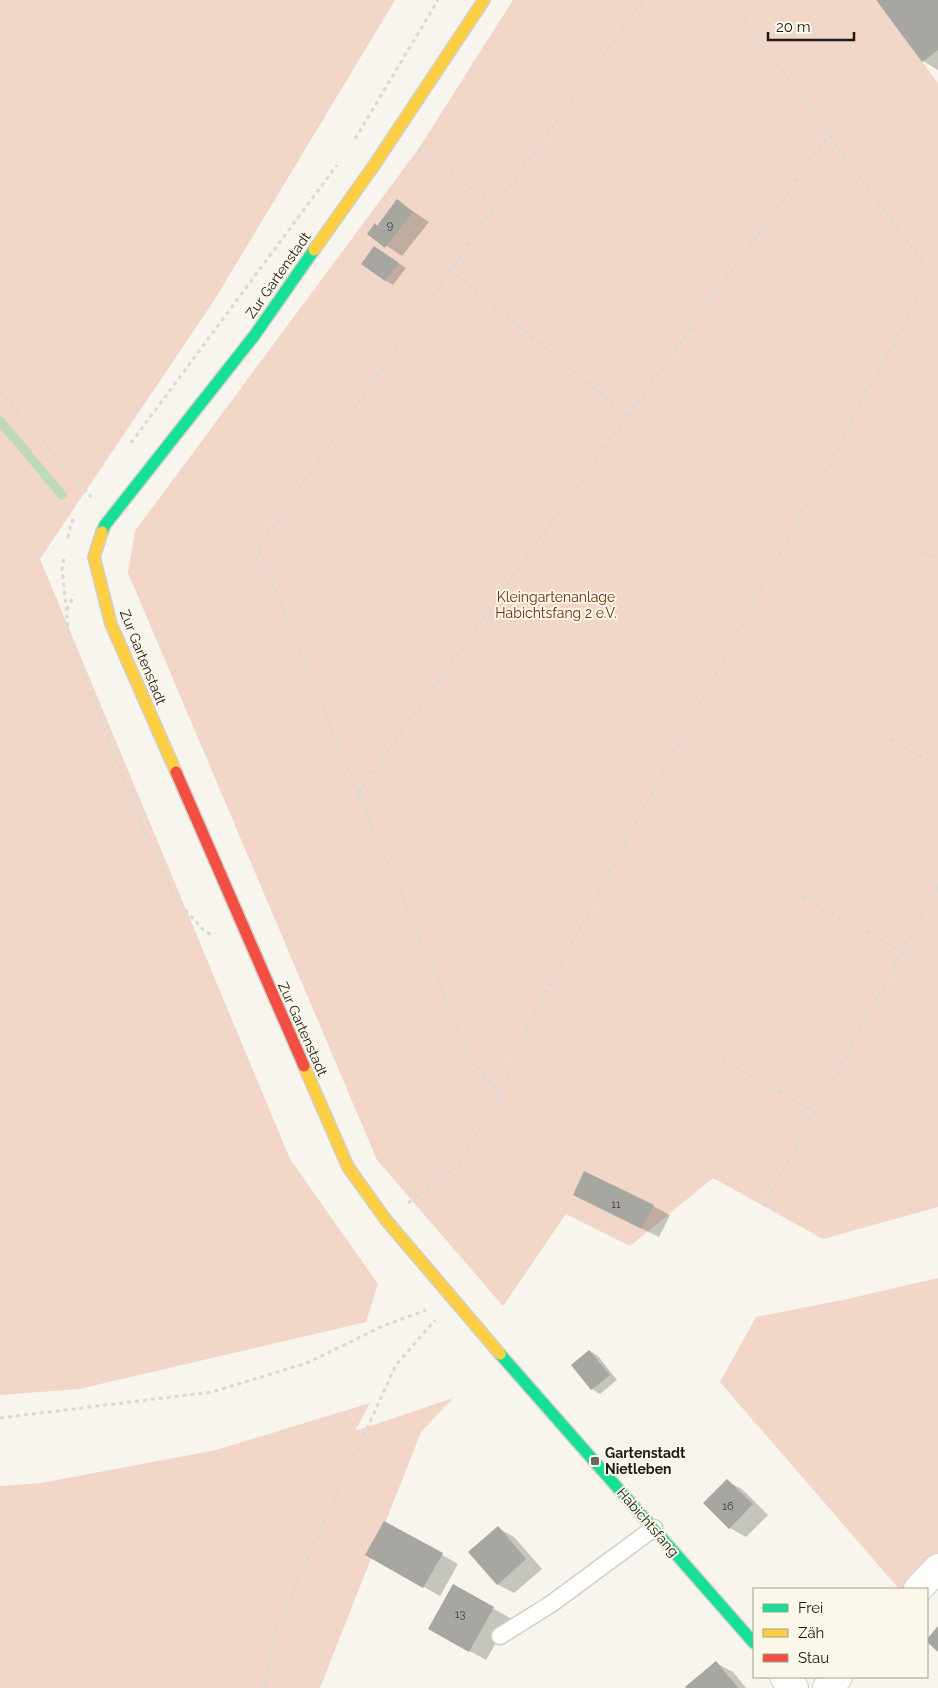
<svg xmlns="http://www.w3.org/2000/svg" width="938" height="1688" viewBox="0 0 938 1688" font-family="Raleway,sans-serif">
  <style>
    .green { fill: #f2d7c8 }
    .shadow { fill: #0003 }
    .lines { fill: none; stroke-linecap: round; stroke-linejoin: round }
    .stream { stroke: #bedbb8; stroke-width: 9 }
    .building { fill: #a7a6a1 }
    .lane-casing { stroke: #d0cfc9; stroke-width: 19 }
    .street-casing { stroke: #d0cfc9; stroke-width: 30 }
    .fast-casing { stroke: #d0cfc9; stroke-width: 14 }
    .slow-casing { stroke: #d0cfc9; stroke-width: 14 }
    .jam-casing { stroke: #d0cfc9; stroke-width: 14 }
    .path { stroke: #d9d9d7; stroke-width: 3; stroke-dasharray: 4 4; stroke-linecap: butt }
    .lane { stroke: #fefefc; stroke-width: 16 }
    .street { stroke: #fefefc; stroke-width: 28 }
    .fast { stroke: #16e098; stroke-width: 11 }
    .slow { stroke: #ffcf43; stroke-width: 11 }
    .jam { stroke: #f24e42; stroke-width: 11 }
    .poi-dot { fill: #686761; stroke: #fbf7e9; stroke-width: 2 }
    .labels { text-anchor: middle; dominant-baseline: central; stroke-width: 4; stroke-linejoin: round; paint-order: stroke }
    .number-label { font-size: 11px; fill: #3e3d38 }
    .street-label { font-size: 14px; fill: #1b1a15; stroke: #fbf7e9 }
    .park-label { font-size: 14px; fill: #6f2b05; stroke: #fbf7e9 }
    .poi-label { font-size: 14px; font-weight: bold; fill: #1b1a15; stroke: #fbf7e9; text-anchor: start }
  </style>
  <rect width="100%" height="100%" fill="#f7f5ed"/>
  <g class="green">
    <path d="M0,0h395l-180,299 -175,260 250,600 88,125 -12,38 -287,67 -79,6z"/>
    <path d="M513,0h363l62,83v1124l-115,32 -110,-61 -83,68 -64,-32 -63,92 -126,-146 -249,-587 7,-42 284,-383z"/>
    <path d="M938,1278v285l-31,26h-8l-179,-207 36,-65 87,-17z"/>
    <path d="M453,1398l-32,34 -101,256h-320v-202l41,-3 175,-33 154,-47 -15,28z"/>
  </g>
  <g class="shadow">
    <path d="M877,0h61v70l-15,-9z"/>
    <path d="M398,201l31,21 -27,34 -33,-22 9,-7z"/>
    <path d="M382,252l24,16 -13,17 -8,-5z"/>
    <path d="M574,1195l79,11 17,9 -11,22z"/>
    <path d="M590,1351l8,5 19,24 -17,14 -8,-5z"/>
    <path d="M727,1481l16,9 25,25 -22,22 -16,-9z"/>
    <path d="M385,1523l73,41 -18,32 -73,-41z"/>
    <path d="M498,1528l16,9 28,32 -28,24 -17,-9z"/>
    <path d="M453,1586l57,32 -24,42 -40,-22z"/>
    <path d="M716,1663l17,9 13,16h-58z"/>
  </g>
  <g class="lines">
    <path class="stream" d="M0,421l62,74"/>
  </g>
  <g class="building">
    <path d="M876,0h62v50l-16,12z"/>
    <path d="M397,199l16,13 -28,36 -18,-14 8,-11 2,3z"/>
    <path d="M374,246l25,17 -14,18 -24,-17z"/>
    <path d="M584,1171l70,34 -12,24 -69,-34z"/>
    <path d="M589,1350l21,25 -19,15 -20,-25z"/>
    <path d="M727,1479l26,25 -24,25 -26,-26z"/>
    <path d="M384,1521l59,32 -20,35 -58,-33z"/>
    <path d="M498,1526l28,33 -29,26 -29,-33z"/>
    <path d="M453,1584l41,23 -25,45 -41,-23z"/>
    <path d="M938,1626v26l-11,-10v-3z"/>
    <path d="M716,1661l22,27h-52l-1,-1z"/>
  </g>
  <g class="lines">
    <g class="lane-casing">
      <path id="lane" d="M500,1636l51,-32 103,-76"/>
    </g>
    <g class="street-casing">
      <g id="street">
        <path d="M918,1589l20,-21"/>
        <path d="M784,1677l10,11"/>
        <path d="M827,1688l11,-11"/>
      </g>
    </g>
    <g class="fast-casing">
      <g id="fast">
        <path d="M102,532l3,-7 149,-189 60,-86"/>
        <path d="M500,1354l254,289"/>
      </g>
    </g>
    <g class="slow-casing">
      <g id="slow">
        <path d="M314,250l61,-86 109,-164"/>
        <path d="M102,532l-8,25 17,67 65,148"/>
        <path d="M304,1066l44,101 38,53 114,134"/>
      </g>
    </g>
    <g class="jam-casing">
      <path id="jam" d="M176,772l128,294"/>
    </g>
    <g class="path">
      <path d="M355,139l83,-139"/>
      <path d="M419,148l76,58"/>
      <path d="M450,270l178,146"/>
      <path d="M0,392l91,105"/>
      <path d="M131,443l206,-278"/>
      <path d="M68,538l3,-15 5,-7"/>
      <path d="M924,552l14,7"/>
      <path d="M64,559l-2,9 7,69 65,169 40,91 32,36 9,1"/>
      <path d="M67,610l7,-15"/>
      <path d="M876,732l62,33"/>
      <path d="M358,793l471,-658"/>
      <path d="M802,897l100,54"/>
      <path d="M715,1056l100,56"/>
      <path d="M502,1093l-29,-30 -115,-270 -100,-245 237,-342 149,-206"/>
      <path d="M408,1203l49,-37 45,-73 20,-57 409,-763 -202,-273"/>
      <path d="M764,1206l174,-320"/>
      <path d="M0,1418l212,-26 95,-29 76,-37 43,-16"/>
      <path d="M265,1688l11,-61 120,-262 39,-45"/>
    </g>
    <use href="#lane" class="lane"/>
    <use href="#street" class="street"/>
    <use href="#fast" class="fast"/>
    <use href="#slow" class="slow"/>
    <use href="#jam" class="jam"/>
  </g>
  <rect class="poi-dot" x="590" y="1456" width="10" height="10" rx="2.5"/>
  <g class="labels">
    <g class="number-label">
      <text x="390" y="225">9</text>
      <text x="616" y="1204">11</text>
      <text x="728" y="1506">16</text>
      <text x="460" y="1614">13</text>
    </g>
    <g class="street-label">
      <text transform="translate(278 275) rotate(-55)">Zur Gartenstadt</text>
      <text transform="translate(143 657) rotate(68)">Zur Gartenstadt</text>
      <text transform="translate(303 1029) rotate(66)">Zur Gartenstadt</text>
      <text transform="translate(648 1522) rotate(49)">Habichtsfang</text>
    </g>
    <g class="park-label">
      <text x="556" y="597">Kleingartenanlage<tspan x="556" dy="16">Habichtsfang 2 e.V.</tspan></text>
    </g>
    <g class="poi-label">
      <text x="605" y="1453">Gartenstadt<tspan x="605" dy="16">Nietleben</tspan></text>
    </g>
  </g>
  <rect x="753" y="1588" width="175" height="90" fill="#fbf7e9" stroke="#a19f94"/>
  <rect x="763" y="1604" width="25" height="8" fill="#16e098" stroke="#a19f94"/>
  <text x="798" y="1613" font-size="15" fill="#1b1a15">Frei</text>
  <rect x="763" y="1629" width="25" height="8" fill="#ffcf43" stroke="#a19f94"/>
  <text x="798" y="1638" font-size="15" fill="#1b1a15">Zäh</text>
  <rect x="763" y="1654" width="25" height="8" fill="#f24e42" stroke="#a19f94"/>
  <text x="798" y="1663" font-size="15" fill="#1b1a15">Stau</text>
  <path d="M768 32v8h86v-8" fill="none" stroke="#1b1a15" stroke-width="2.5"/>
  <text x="776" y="32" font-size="15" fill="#1b1a15" stroke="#fbf7e9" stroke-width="4" paint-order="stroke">20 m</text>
</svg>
